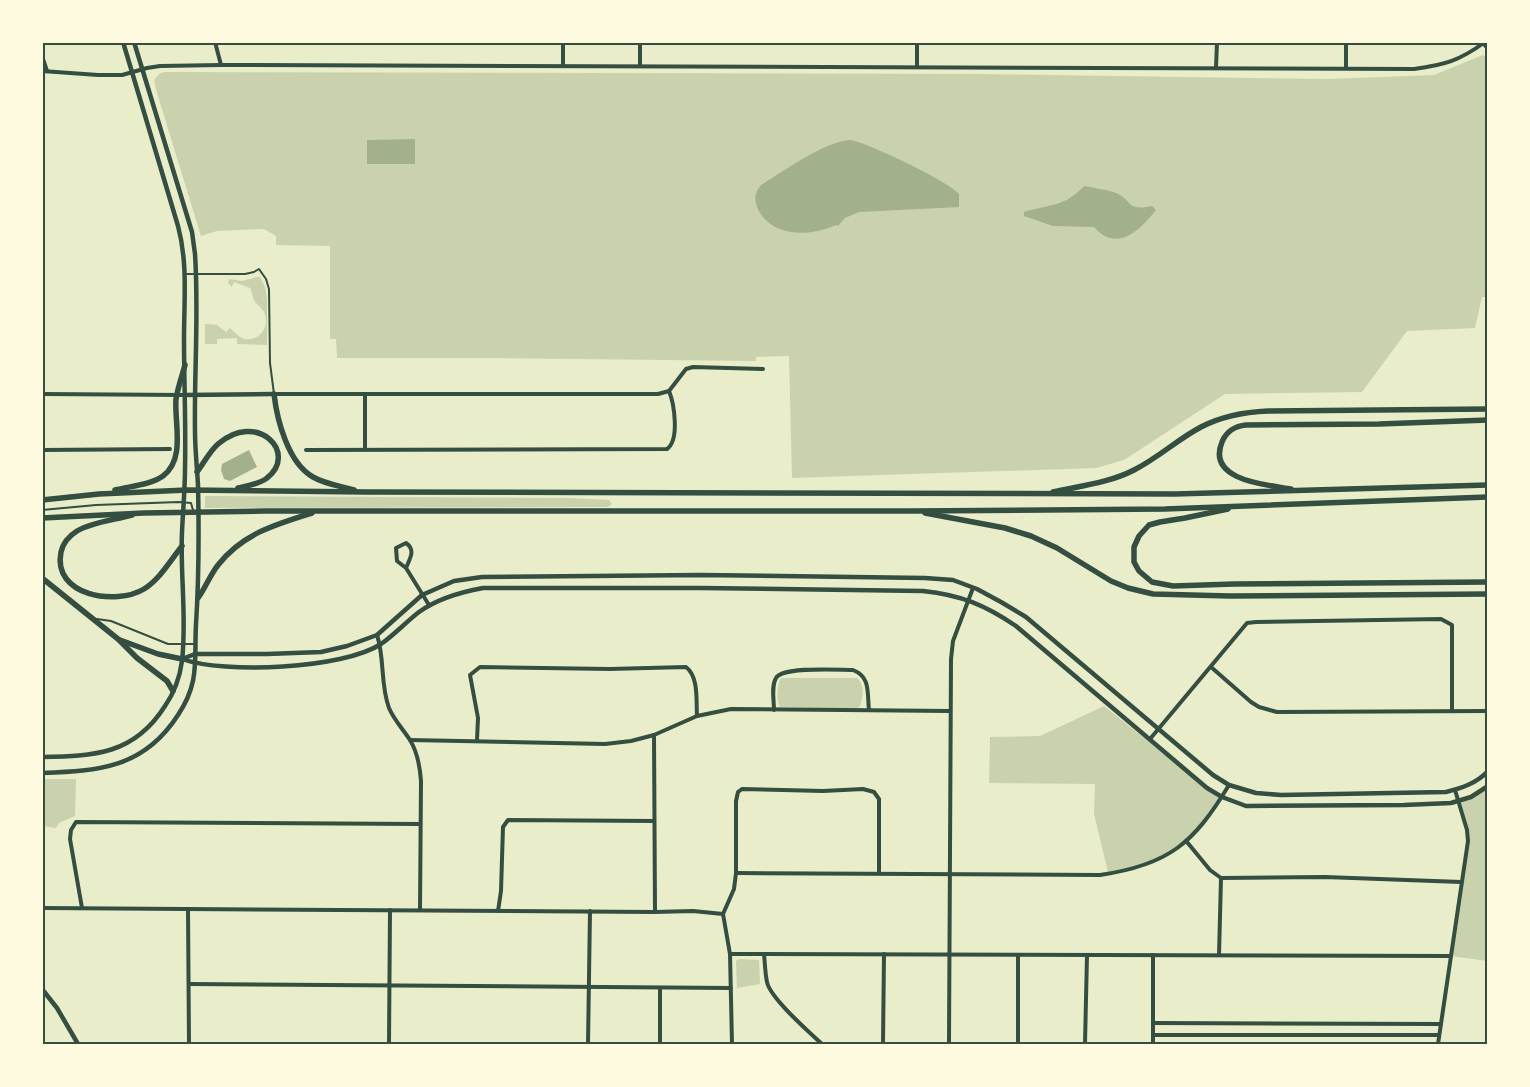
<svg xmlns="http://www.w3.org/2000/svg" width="1530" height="1087" viewBox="0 0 1530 1087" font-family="'PT Sans Narrow',sans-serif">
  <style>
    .green { fill: #cad2ad }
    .water { fill: #a3b18a }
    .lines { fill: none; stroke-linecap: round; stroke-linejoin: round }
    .service { stroke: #344e41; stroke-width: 2 }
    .minor { stroke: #344e41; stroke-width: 4 }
    .tertiary { stroke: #344e41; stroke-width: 4.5 }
    .trunk { stroke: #344e41; stroke-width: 5.5 }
    .neatline { fill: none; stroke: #344e41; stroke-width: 2 }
  </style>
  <rect width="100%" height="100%" fill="#e9edc9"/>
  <g class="green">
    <path d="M1483,55l5,4 -1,238h-5l-7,31 -68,3 -45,61 -137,2 -101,66 -28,8 -304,10 -3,-122 -33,1v4l-263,-3h-156l-1,-19h-6v-93l-54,-1v-9l-12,-7 -47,2 -16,5 -44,-143 -3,-13 5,-6 5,-2 816,2 347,5 107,-4z"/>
    <path d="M257,277h3l5,10 2,12v46l-30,-1v-6l-20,1v5h-12v-20l12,1 9,7 4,-4c7,7 13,14 24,10 10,-3 15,-16 10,-26 -3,-5 -8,-8 -10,-12 -2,-4 -2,-8 -4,-12l-16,-6 -2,5 -4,-4 1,-4 13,2z"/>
    <path d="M205,496l364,2 40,2 3,4 -4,3 -403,1z"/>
    <path d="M781,678h76c8,7 6,19 3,28l-4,3 -76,-2c-4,-7 -3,-22 1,-29z"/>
    <path d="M1104,706l116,93c-6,9 -11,18 -18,26 -22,27 -60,46 -94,47l-14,-58 1,-30 -106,-1 1,-46 50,-1z"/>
    <path d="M43,779h33l-1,37 -16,7 -3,5 -13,-2z"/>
    <path d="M1487,786v175l-36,-5 18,-122 -11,-31z"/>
    <path d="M740,959l19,1 1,24 -23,4 -1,-26 1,-2z"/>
  </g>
  <g class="water">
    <path d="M415,139v25h-48v-24z"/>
    <path d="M851,140c17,3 99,42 108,54v13l-100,5 -14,6 -7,8 -2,-1c-26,12 -66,13 -79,-18 -3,-9 -2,-15 4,-22 23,-14 64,-44 90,-45z"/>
    <path d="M1084,186c9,2 20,3 29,6 20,6 11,20 39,14l4,4c-12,15 -32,38 -53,25 -4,-2 -6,-5 -9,-8l-41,-1 -29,-10v-4c26,-8 41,-5 60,-26z"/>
    <path d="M249,450l8,17 -27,14 -6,-2 -3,-9 1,-6z"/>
  </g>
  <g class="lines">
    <g class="service">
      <path d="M186,274h59l9,-2 5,-3 7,10 3,10 1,74 4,31"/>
      <path d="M42,510l54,-5 83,-3 12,1 2,7"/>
      <path d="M97,619l14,2 57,23h27"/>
    </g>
    <g class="minor">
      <path d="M215,42l6,23"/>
      <path d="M640,42v24"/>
      <path d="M1346,42v26"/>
      <path d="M42,56l5,15"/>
      <path d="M563,66v-24"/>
      <path d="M917,67v-25"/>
      <path d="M1216,68l1,-26"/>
      <path d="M42,71l56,4h24l25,-7 13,-2 61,-1 1193,4c30,-4 45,-8 71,-27"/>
      <path d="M669,391l17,-22 7,-2 70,2"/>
      <path d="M42,394l143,1"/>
      <path d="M274,394h384l11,-3"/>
      <path d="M365,394v55"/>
      <path d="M42,450l128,-1"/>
      <path d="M306,450l361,-1c13,-9 7,-46 2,-58"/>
      <path d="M406,568c4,-10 10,-18 0,-25l-10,5 1,13 9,7 23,37"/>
      <path d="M377,635c8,24 3,49 12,73 5,12 14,21 21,32 8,13 10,27 11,41l-1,129"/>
      <path d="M1211,667l40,35 8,5 18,5 211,-1"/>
      <path d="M774,710c0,-10 -3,-24 2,-32 7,-12 62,-8 77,-8 18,7 14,23 16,40"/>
      <path d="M654,735l1,177"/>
      <path d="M1150,739l97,-116 9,-1 185,-3 11,6v86"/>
      <path d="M410,740l195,4 26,-3 23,-6 43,-19 34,-7 219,2"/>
      <path d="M477,740l1,-22 -8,-43 10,-8 130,2 76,-2c13,10 10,34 11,49"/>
      <path d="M1187,842l23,28 11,8 104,-1 136,5"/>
      <path d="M736,873l364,2c69,-10 94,-32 129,-90"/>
      <path d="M42,908l613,4 38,-1 30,3"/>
      <path d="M82,908l-12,-69 1,-9 5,-8 344,2"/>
      <path d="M188,909l1,135"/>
      <path d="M498,911l3,-20 2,-64 5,-7 146,1"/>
      <path d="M730,954l721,2"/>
      <path d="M764,954c1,9 1,19 3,28 3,16 42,50 55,62"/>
      <path d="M1018,955v89"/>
      <path d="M1153,955v89"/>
      <path d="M1219,955l2,-77"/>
      <path d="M189,984l542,4"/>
      <path d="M1153,1023l288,1"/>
      <path d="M1153,1035h286"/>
      <path d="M389,1044l1,-134"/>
      <path d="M588,1044l2,-133"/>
      <path d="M660,1044v-56"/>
      <path d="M732,1044l-2,-90 -7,-40 11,-25 2,-16v-72l2,-9 4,-3 81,2 40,-2 11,3 5,7v74"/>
      <path d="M883,1044l1,-90"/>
      <path d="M949,1044l2,-385 2,-18 20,-53"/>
      <path d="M1085,1044l2,-89"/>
      <path d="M1438,1044l30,-203 -1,-11 -12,-40"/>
    </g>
    <g class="tertiary">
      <path d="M1482,42l6,6"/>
      <path d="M185,395l89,-1"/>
      <path d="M182,659l13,-5h72l54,-2 26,-6 30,-11 45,-40 32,-14 28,-4 219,-2 224,3 28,2 24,9 24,13 25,15 187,158 16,10 27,8 25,2 165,-3c16,-4 31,-9 42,-21"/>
      <path d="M182,659c42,15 161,10 199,-15 13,-9 25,-22 38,-32 18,-13 42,-20 64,-24h217l223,3c38,4 62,14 93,35l191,162 15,9 24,9 158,-1 47,-2 20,-6 17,-11"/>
      <path d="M42,757c52,-1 92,-2 123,-51 9,-13 15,-30 17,-45 5,-43 -2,-87 0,-129 1,-22 3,-43 3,-64 1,-43 -1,-86 -1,-129 0,-38 4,-76 -6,-113l-55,-184"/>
      <path d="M42,773c57,-2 102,-5 136,-58 22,-33 16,-54 18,-91 3,-46 3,-93 2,-139 -1,-18 -3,-36 -3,-53 -1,-59 4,-119 0,-178l-3,-22 -58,-190"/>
      <path d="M42,989l15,19 21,36"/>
    </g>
    <g class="trunk">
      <path d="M274,394c3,26 14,69 39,83 12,7 27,9 41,13"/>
      <path d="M197,472c7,-9 12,-20 21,-28 39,-34 81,9 49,34 -7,6 -20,8 -29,10"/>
      <path d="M1291,489c-23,-4 -85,-8 -69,-47 4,-10 13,-16 24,-17l133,-1 109,-4"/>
      <path d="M115,490c16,-4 35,-5 48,-14 23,-17 11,-54 13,-77 2,-12 6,-23 9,-34"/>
      <path d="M1053,492c27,-6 56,-9 81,-22 24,-12 44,-31 67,-43 21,-11 44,-15 67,-16l220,-2"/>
      <path d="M42,500l57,-6 88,-4 179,2 809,2 313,-9"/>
      <path d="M1228,509l-43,9 -25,4 -11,3 -10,11 -5,11v15l5,9 13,11 21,4 61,-2 254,-2"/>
      <path d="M925,513l80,15 26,8 26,12 54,33 17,7 25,6 77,2 258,-2"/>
      <path d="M132,515c-18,5 -40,7 -55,16 -8,5 -14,12 -16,21 -9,44 55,54 83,37 16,-10 26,-28 38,-43"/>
      <path d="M42,518l102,-5 122,-2h647l252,-2 323,-12"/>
      <path d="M42,578l76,61 19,19 30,23 6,10"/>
      <path d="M198,598c8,-11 12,-23 20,-33 24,-31 58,-41 94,-52"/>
      <path d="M120,640l38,14 24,5"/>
    </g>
  </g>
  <rect width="1530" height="1087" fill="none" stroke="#fefae0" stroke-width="88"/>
  <rect x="44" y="44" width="1442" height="999" class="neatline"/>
</svg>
